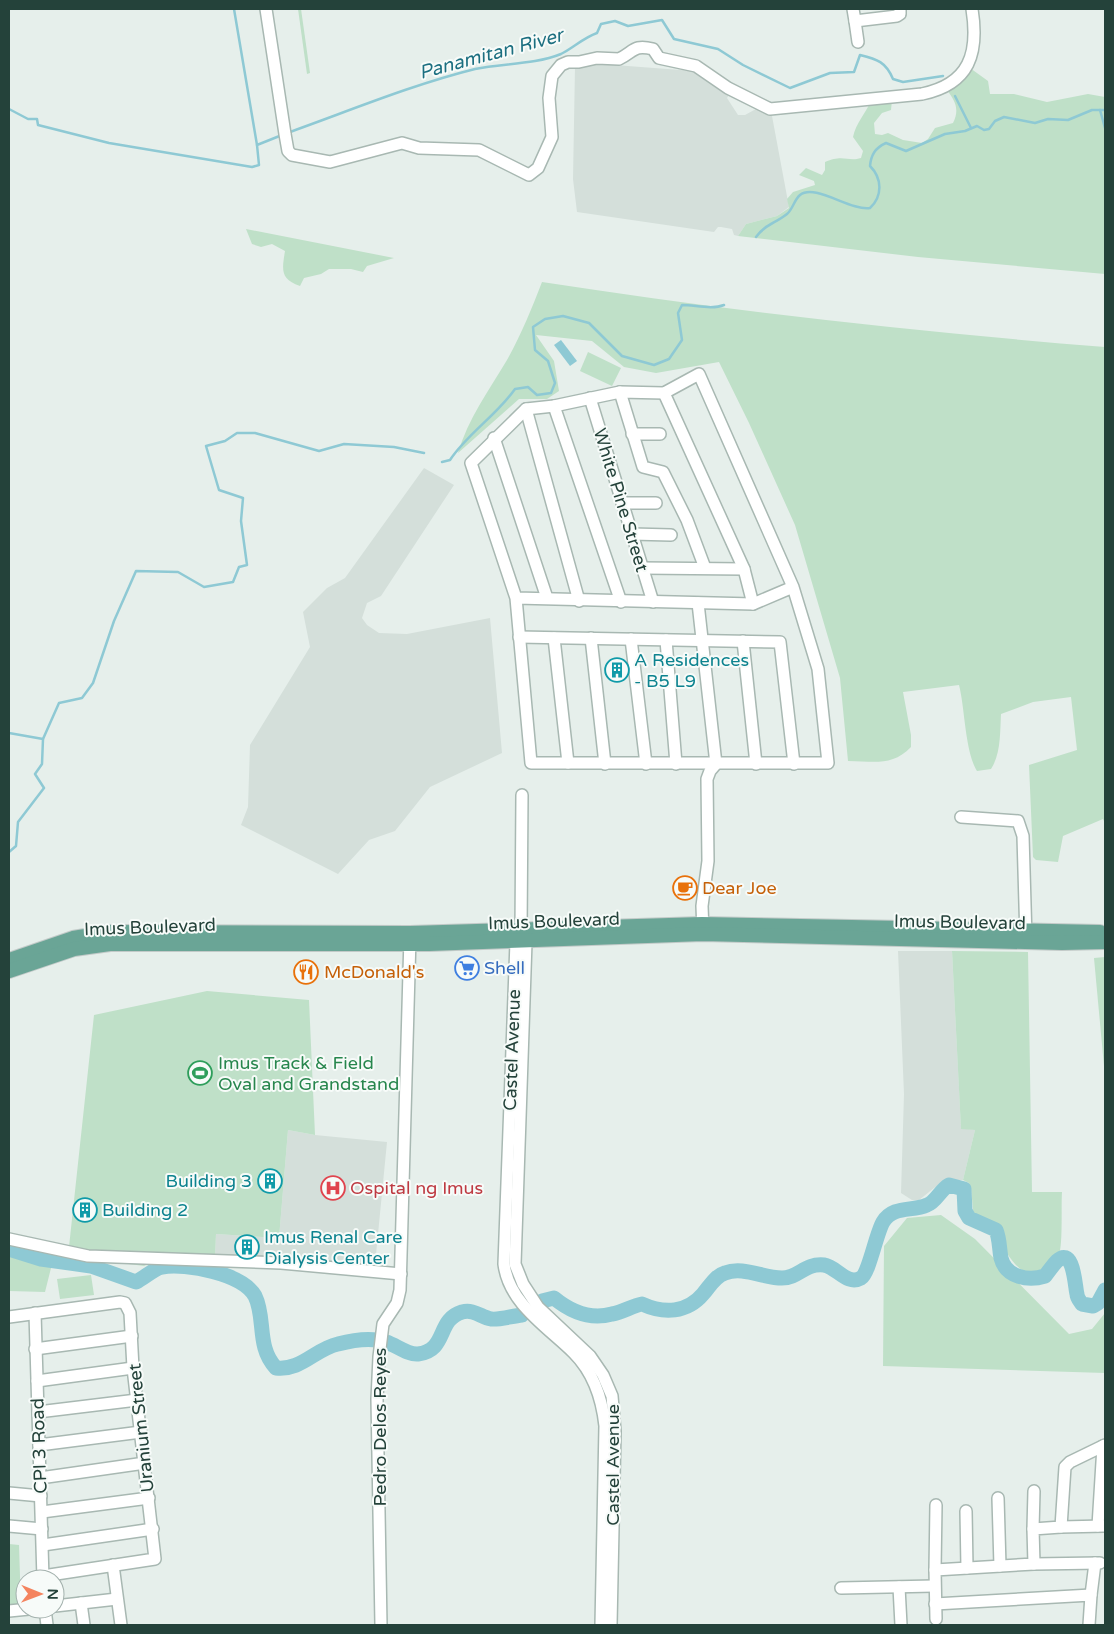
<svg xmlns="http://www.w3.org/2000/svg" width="1114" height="1634" viewBox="0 0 1114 1634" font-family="'Varela Round',sans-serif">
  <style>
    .built { fill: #d4dfda }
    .green { fill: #bfe0c8 }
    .water { fill: #8ec9d4 }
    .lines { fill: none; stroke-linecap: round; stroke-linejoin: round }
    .stream { stroke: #8ec9d4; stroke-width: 2.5 }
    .river { stroke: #8ec9d4; stroke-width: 15 }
    .minor-casing { stroke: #a8b8b2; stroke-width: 14 }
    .major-casing { stroke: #c2cac8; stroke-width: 16 }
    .minor { stroke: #fff; stroke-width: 11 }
    .major { stroke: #6aa596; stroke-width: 14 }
    .labels { text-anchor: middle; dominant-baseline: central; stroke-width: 4; stroke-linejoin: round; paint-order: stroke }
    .street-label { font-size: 18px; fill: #24423a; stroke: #f7fbf9 }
    .culture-label { font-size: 18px; fill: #0d838f; stroke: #f7fbf9; text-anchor: start }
    .food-label { font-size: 18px; fill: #c56008; stroke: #f7fbf9; text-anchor: start }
    .shop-label { font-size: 18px; fill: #366cbe; stroke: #f7fbf9; text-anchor: start }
    .leisure-label { font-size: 18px; fill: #27864d; stroke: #f7fbf9; text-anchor: start }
    .health-label { font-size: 18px; fill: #be3a42; stroke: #f7fbf9; text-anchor: start }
    .water-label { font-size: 19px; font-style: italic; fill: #1c6f80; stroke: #f7fbf9 }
  </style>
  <rect width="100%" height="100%" fill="#e6efeb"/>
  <g class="built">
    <path d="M601,64l93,7 36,22 -3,5 11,17h7l11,-6 16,7 17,91 -12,9 -31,8 -8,12 -4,-1 -2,-6 -11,-2h-3l-4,5 -137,-20 -4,-33 2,-112z"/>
    <path d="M424,468l30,17 -73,111 -14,7 -5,15 5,7 12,8 28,1 83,-16 12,135 -72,34 -35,44 -26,9 -31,34 -97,-49 7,-18 2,-62 60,-98 -7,-35 24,-24 18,-10z"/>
    <path d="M898,951h54l9,177 14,2 -12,50h-19l-25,20h-7l-11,-7 3,-99z"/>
    <path d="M288,1130l27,5 72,7 -13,133 -159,-18 1,-23 63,4z"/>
  </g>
  <g class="green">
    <path d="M298,9h3l9,64 -3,1z"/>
    <path d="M970,68l18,13 2,13h24l33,8 41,-8 17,3v177l-187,-17 -180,-21 8,-12 31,-8 12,-8 -2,-9 6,-7 22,-7 -1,-4 -15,-6 7,-7 16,7 3,-5v-8c18,-8 23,0 36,-4l2,-7 -10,-14c3,-14 12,-23 18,-36l21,-1 -1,10 -9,3 -8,10 1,11 7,1 6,-2 15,7 19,3 6,-4 7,-11 18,-5c7,-14 2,-22 -6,-33z"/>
    <path d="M246,229l148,29 -27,8 -4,6 -12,-3h-22l-8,5 -17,4 -4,8c-20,-7 -18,-16 -15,-35l-13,-7 -11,3 -9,-3z"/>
    <path d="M542,282c187,29 375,50 563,65v476l-2,-4 -40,17 -5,26 -22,-2 -3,-3 -4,-92 48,-15 -6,-53 -38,5 -32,12c-1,18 0,40 -10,55l-14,2c-12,-19 -12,-63 -18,-86l-56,7 8,43v12c-19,20 -38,14 -63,14l-8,-83 -45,-153 -46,-102 -30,-61 -63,11 -32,-6 -32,-26 -56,-6 18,26 5,30 -12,8h-28l-61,54c10,-34 31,-63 49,-93 14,-25 25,-52 35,-78z"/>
    <path d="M588,352l33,16 -9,18 -32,-15z"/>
    <path d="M952,951l76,1 4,240h30c-1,14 1,51 -3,63 -13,32 -38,22 -52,-2 -4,-6 -4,-15 -5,-22l-13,-9 -15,-2 -3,-32 -2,-5 -6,-3 12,-50 -14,-1z"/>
    <path d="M1105,957v120l-11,-119z"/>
    <path d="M207,991l102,9 6,135 -27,-5 -9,108 -63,-4 -1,23 -45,-4 -26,13 -76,-10 26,-241z"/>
    <path d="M941,1215l34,24 94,95 23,-5 13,-16v60l-222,-7 1,-120 23,-28z"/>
    <path d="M19,1247l35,9 -9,36 -36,-1v-38l8,1z"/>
    <path d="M91,1275l3,20 -34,4 -3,-20z"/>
    <path d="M9,1544l10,1 2,63 -12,1z"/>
  </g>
  <path class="water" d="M561,340l16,21 -7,5 -16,-21z"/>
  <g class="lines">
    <g class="stream">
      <path d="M234,9l23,136"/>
      <path d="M955,96l16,32"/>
      <path d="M9,109l19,10h9l1,6 71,18 143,24 7,-2 -2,-20 25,-10"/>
      <path d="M1100,110l5,18"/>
      <path d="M287,133c62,-22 124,-48 188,-64 27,-6 59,-4 86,-15 12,-6 22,-16 36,-21l4,-9 14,-3 13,5 34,-6 12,19 44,10 25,16 47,23 40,-15 24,-1 6,-17c17,4 26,7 33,24l10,3 40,-6"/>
      <path d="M756,237c8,-12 20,-14 31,-23 6,-5 7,-14 13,-19 15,-12 50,16 70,13 13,-12 12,-30 0,-42 1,-11 5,-18 16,-23l20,8 39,-17 20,-3 12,-5 7,4 5,-1 6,-8 9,-4 31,6 13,-4 20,1 24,-10h13"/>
      <path d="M442,462l8,-2c18,-27 46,-44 65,-71l13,-2 9,8 14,-2 4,-10 -7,-22 -13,-11 -2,-23 12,-8 18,-3 26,7 33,33 32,9 15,-6 13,-19 -4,-27 4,-8c13,0 30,5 42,0"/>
      <path d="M9,733l34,6"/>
      <path d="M9,852l7,-6 2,-24 26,-34 -9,-14 7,-10 1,-25 16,-36 23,-5 11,-15 21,-62 22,-50 42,1 26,15 29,-5 6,-15 8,-2 -6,-44 2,-23 -24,-8 -13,-44 19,-5 12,-8h18l64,18 25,-7 50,3 30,6"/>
    </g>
    <g class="river">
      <path d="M9,1249l32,10 50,7 45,16c8,-4 19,-14 26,-15 24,-4 80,6 93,29 11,22 1,51 21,72 25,3 39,-19 62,-24 15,-4 33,-7 48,-2 10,3 22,13 32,12 30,-4 18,-34 44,-42 12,-3 19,5 29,7 9,1 21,-3 31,-4"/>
      <path d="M542,1301l12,-3c17,14 36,22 58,16 11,-2 20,-8 30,-10 22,10 45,9 61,-10 7,-8 12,-18 22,-21 18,-7 38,5 57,5 17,0 22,-15 42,-13 13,2 23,21 37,13 8,-5 15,-44 22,-56 11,-17 29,-10 44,-17 9,-3 13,-15 22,-20l15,4 1,22 4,7 27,12c4,10 3,18 5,28 5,20 28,23 44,18 4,-5 8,-11 12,-15 17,-16 18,27 20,33 0,4 3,7 5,10l11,2 5,-3 7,-13"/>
    </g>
    <g class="minor-casing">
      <g id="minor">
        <path d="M266,9l19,125 3,17 4,4 38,7 72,-19 17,5 60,2 50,25 9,-7 14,-31 -3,-39 3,-22 9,-11 7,-3h11l18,-4 22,1c15,-7 14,-15 34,-10l6,9 37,8 32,22 42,21 152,-15c48,-10 57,-41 50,-85"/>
        <path d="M853,9l2,12 42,-5 3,-2v-5"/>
        <path d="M855,21l3,21"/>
        <path d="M620,392l23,75 20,5 24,48 18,48"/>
        <path d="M664,393l80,176 9,35"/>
        <path d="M590,398l63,204"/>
        <path d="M554,406l67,196"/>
        <path d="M526,409l53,192"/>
        <path d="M632,434h28"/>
        <path d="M494,438l53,160"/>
        <path d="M622,503h34"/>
        <path d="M632,534l39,1"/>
        <path d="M642,568l102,1"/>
        <path d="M516,598l237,6 40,-17 25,82 10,94h-297l-15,-165 -45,-135 55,-54 28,-3 66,-14 44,1 35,-19 94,213"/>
        <path d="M698,603l18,161 -6,7 -3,8 1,82 -6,45 1,26"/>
        <path d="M519,637l261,5 14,122"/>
        <path d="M554,638l14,125"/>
        <path d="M591,638l14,126"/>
        <path d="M631,639l15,125"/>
        <path d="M666,640l10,124"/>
        <path d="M743,641l13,123"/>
        <path d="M522,795l-1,136 5,11 -11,322 8,20 15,23 52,49 13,19 9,21 3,35 -4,194"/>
        <path d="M961,817l57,4 5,15 3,103"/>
        <path d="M519,935l-3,7 -12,322c5,40 44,63 70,89 20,20 28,45 31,73l-4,199"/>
        <path d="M9,1239l79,17 193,7 120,11"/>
        <path d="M35,1313l8,266"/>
        <path d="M9,1317l111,-15 5,1 5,10 3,55 22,191 -112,17"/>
        <path d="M35,1349l97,-13"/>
        <path d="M37,1381l96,-13"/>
        <path d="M38,1412l99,-12"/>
        <path d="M39,1445l102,-13"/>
        <path d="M40,1478l105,-15"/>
        <path d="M9,1493l32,3"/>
        <path d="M998,1498l2,68"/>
        <path d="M966,1511l1,57"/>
        <path d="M42,1512l107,-14"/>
        <path d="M9,1526l33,3"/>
        <path d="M1098,1526l5,-80"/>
        <path d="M1061,1527l43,-1"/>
        <path d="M1033,1529l1,-38"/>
        <path d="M43,1545l110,-16"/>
        <path d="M1034,1564l66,-1"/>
        <path d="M113,1565l8,60"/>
        <path d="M935,1570l1,-65"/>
        <path d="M899,1587l2,38"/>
        <path d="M841,1588l93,-2"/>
        <path d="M1091,1595l4,-32"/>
        <path d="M81,1603l3,22"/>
        <path d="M935,1604l156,-9 -2,30"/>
        <path d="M55,1606l62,-7"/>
        <path d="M45,1609l2,16"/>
        <path d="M9,1611l20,-2"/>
        <path d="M936,1619l-1,-49 99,-6 -1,-35 28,-2 4,-60 5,-5 35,-17"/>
        <path d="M381,1625l-4,-226 2,-42 4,-33 14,-21 3,-13 10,-353"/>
      </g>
    </g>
    <g class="major-casing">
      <g id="major">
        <path d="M9,960l64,-22 37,-6 300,1 292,-9 398,8"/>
        <path d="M9,971l65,-22 36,-5h319l274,-10 359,9 43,-1"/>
      </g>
    </g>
    <use href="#minor" class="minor"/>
    <use href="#major" class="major"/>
  </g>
  <defs>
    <g id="building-ring" transform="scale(1.25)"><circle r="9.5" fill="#f7fbf9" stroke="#0f9aa8" stroke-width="1.5"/><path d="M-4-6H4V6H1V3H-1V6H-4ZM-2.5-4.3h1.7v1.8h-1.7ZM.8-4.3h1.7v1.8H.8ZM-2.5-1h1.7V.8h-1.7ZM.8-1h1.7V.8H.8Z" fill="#0f9aa8"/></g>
    <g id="cafe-ring" transform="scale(1.25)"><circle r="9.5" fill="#f7fbf9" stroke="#e8710a" stroke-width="1.5"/><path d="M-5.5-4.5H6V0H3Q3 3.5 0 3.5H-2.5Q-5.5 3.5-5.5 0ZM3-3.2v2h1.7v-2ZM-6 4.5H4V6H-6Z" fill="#e8710a"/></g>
    <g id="supermarket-ring" transform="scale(1.25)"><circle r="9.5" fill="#f7fbf9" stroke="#3f7fe0" stroke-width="1.5"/><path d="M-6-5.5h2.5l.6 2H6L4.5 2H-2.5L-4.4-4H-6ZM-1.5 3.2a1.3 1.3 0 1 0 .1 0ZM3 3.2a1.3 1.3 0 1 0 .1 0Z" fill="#3f7fe0"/></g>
    <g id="restaurant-ring" transform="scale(1.25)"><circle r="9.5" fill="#f7fbf9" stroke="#e8710a" stroke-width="1.5"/><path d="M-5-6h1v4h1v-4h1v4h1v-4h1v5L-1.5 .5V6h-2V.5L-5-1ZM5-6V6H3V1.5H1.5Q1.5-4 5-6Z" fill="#e8710a"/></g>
    <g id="stadium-ring" transform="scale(1.25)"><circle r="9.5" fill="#f7fbf9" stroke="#2e9e5b" stroke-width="1.5"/><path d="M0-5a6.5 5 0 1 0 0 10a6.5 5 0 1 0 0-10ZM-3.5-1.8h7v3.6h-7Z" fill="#2e9e5b"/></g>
    <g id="hospital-ring" transform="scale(1.25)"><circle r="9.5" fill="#f7fbf9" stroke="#e0444e" stroke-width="1.5"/><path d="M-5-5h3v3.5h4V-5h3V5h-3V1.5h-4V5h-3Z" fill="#e0444e"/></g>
  </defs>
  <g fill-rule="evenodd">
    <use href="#building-ring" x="617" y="670"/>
    <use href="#cafe-ring" x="685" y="888"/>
    <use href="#supermarket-ring" x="467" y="968"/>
    <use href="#restaurant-ring" x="306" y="972"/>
    <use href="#stadium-ring" x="200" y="1073"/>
    <use href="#building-ring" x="270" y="1181"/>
    <use href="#hospital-ring" x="333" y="1188"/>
    <use href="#building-ring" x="85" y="1210"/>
    <use href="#building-ring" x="247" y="1247"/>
  </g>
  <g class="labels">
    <g class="street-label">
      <text transform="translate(621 500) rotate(73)">White Pine Street</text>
      <text transform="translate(554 921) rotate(-2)">Imus Boulevard</text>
      <text transform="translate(960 922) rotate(1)">Imus Boulevard</text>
      <text transform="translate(150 927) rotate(-2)">Imus Boulevard</text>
      <text transform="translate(512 1050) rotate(-88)">Castel Avenue</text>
      <text transform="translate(380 1427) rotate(-90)">Pedro Delos Reyes</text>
      <text transform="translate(141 1428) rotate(-96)">Uranium Street</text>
      <text transform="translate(39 1446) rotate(-92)">CPI 3 Road</text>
      <text transform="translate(613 1465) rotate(-90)">Castel Avenue</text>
    </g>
    <g class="culture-label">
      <text x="634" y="660">A Residences<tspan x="634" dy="21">- B5 L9</tspan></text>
      <text x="252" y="1181" text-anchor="end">Building 3</text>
      <text x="102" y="1210">Building 2</text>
      <text x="264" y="1237">Imus Renal Care<tspan x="264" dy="21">Dialysis Center</tspan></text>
    </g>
    <g class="food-label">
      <text x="702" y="888">Dear Joe</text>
      <text x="324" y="972">McDonald's</text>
    </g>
    <g class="shop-label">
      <text x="484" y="968">Shell</text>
    </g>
    <g class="leisure-label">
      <text x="218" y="1063">Imus Track &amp; Field<tspan x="218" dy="21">Oval and Grandstand</tspan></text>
    </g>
    <g class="health-label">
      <text x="350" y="1188">Ospital ng Imus</text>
    </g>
    <g class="water-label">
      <text transform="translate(491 54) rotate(-15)">Panamitan River</text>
    </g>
  </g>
  <rect width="1114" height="1634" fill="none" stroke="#24423a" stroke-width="20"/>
  <g transform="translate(40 1594) rotate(91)"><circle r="24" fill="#f7fbf9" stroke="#a3b1ad"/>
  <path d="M0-4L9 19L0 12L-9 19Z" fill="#f4845f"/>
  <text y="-8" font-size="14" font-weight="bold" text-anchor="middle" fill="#24423a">N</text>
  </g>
</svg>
